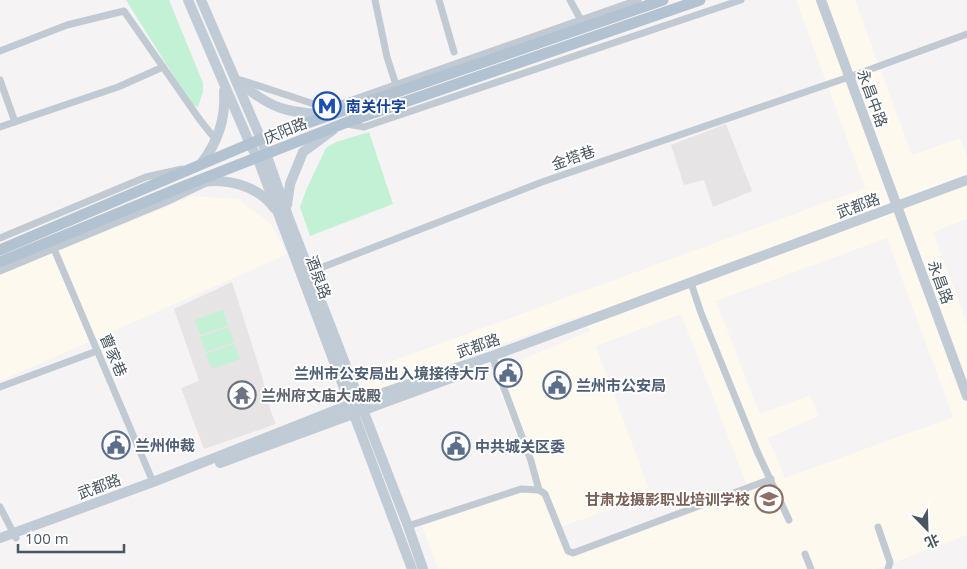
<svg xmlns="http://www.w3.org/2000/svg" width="967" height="569" viewBox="0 0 967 569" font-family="'Open Sans','Noto Sans SC',sans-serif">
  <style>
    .commercial { fill: #fdf9ef; fill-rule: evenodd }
    .education { fill: #e6e4e5 }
    .green { fill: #c3f1d5 }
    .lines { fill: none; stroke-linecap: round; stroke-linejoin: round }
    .street { stroke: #c1cad2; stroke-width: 7 }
    .secondary { stroke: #c1cbd6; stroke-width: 10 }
    .primary { stroke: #b3c2d1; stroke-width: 11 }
    .labels { text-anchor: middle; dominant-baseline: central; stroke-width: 4; stroke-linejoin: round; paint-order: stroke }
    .street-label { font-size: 15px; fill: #4a5661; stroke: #fff }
    .transit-label { font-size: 15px; font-weight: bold; fill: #164399; stroke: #fff; text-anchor: start }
    .service-label { font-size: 15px; font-weight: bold; fill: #4e5e75; stroke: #fff; text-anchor: start }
    .worship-label { font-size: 15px; font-weight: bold; fill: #5b616d; stroke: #fff; text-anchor: start }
    .education-label { font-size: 15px; font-weight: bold; fill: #785e54; stroke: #fff; text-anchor: end }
  </style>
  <rect width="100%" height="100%" fill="#f5f3f3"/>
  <g class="commercial">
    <path d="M796,0h59l57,155 48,-17 7,19v62l-34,13 34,91v212l-90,34h-439l-16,-43 94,-33h29l-10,-11 -43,-110 98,-41 -6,-17 -219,81 -8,-21 508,-186zM887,238l66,179 -168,61 -17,-40 51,-22 -9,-21 -50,19 -44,-113zM681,314l68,177 -182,65 -9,-28 93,-33 -55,-149z"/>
    <path d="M193,196l45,3 32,24 18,31 -288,127v-106z"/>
  </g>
  <g class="education">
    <path d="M726,124l26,67 -39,16 -9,-27 -20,5 -13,-40z"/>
    <path d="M232,282l29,91 10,39 5,12 -72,25 -23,-61 18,-7 -25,-72z"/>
  </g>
  <g class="green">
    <path d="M126,0h43l34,83v9l-5,15 -6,-2z"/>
    <path d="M369,132l24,72 -83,32 -10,-29 7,-19 19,-40 10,-6z"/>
    <path d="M223,310l5,15 -28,10 -5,-15z"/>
    <path d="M228,327l6,15 -28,10 -6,-15z"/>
    <path d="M234,344l6,15 -28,10 -6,-15z"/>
  </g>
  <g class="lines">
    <g class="street">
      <path d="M375,0l12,57 10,31"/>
      <path d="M439,0l15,52"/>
      <path d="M570,0l12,22"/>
      <path d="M0,51l67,-26 57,-14 76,109 16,20"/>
      <path d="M0,80l15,42"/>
      <path d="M241,80l85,28"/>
      <path d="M315,113l323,-113"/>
      <path d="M347,124l17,3 377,-127"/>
      <path d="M0,127l118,-40 45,-20"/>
      <path d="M0,238l146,-61 36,-8"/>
      <path d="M52,239l2,10 99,233"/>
      <path d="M0,271l166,-69 40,-19"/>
      <path d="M310,272l232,-90 307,-105 118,-43"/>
      <path d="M691,283l10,30 56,138 32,69"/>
      <path d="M492,356l39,105 8,29"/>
      <path d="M0,387l97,-36"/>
      <path d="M0,507l16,31"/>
      <path d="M408,526l113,-37 18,1 6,4 23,57 5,2 198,-74"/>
      <path d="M878,527l12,35 -2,7"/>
      <path d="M805,554l6,15"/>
    </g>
    <g class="secondary">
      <path d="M188,0l62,144 7,13 155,412"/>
      <path d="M201,0l60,139 27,77 120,310 15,43"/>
      <path d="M821,0l146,396"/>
      <path d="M238,81c34,29 48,31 91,34"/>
      <path d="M200,165c17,-21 26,-47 24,-74"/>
      <path d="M202,182c25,-4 57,4 72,26"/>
      <path d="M287,205l3,-21 13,-32 30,-22"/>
      <path d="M220,463l242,-89"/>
      <path d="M0,538l153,-56 206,-81 133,-45 475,-176"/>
    </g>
    <g class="primary">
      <path d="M0,250l261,-111 402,-139"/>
      <path d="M0,262l184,-76 166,-65 350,-121"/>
    </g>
  </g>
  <defs>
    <g id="metro-ring" transform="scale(1.4375)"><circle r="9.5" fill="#fff" stroke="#1a4fb4" stroke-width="1.5"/><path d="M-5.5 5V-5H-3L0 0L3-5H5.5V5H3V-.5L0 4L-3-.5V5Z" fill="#1a4fb4"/></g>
    <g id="civic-ring" transform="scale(1.4375)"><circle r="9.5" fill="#fff" stroke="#5c6f8a" stroke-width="1.5"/><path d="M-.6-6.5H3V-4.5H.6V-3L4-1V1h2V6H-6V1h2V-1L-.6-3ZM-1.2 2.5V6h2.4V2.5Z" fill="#5c6f8a"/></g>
    <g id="temple-ring" transform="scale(1.4375)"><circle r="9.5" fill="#fff" stroke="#6b7280" stroke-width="1.5"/><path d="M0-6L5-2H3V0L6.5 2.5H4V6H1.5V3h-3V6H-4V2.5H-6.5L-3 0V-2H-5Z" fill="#6b7280"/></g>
    <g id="university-ring" transform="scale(1.4375)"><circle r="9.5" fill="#fff" stroke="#8d6e63" stroke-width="1.5"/><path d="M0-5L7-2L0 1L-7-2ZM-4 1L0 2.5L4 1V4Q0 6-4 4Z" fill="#8d6e63"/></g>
  </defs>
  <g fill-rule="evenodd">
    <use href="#metro-ring" x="327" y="106"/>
    <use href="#civic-ring" x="508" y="373"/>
    <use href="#civic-ring" x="557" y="385"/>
    <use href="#temple-ring" x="242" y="395"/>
    <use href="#civic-ring" x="116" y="445"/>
    <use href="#civic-ring" x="456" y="446"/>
    <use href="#university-ring" x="769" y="499"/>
  </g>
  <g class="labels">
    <g class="street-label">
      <text transform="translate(873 98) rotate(70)">永昌中路</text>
      <text transform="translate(285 130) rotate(-22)">庆阳路</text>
      <text transform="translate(573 157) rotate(-19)">金塔巷</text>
      <text transform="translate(858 205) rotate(-20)">武都路</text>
      <text transform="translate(319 277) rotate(70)">酒泉路</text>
      <text transform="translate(941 282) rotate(70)">永昌路</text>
      <text transform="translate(478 345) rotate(-19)">武都路</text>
      <text transform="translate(114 355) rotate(67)">曹家巷</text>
      <text transform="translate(99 486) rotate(-20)">武都路</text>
    </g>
    <g class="transit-label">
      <text x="346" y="106">南关什字</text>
    </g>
    <g class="service-label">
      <text x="489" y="373" text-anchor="end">兰州市公安局出入境接待大厅</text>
      <text x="576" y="385">兰州市公安局</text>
      <text x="135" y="445">兰州仲裁</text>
      <text x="475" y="446">中共城关区委</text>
    </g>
    <g class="worship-label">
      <text x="261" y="395">兰州府文庙大成殿</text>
    </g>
    <g class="education-label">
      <text x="750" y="499">甘肃龙摄影职业培训学校</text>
    </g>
  </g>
  <g transform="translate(927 529) rotate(157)" stroke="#ffffff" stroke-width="4" paint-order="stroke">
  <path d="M0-4L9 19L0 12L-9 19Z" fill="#4a5661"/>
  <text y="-8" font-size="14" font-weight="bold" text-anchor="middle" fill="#4a5661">北</text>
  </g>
  <path d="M18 544v8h106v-8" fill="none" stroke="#4a5661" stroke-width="2.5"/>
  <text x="25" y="544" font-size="15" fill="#4a5661" stroke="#ffffff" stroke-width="4" paint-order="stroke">100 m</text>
</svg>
